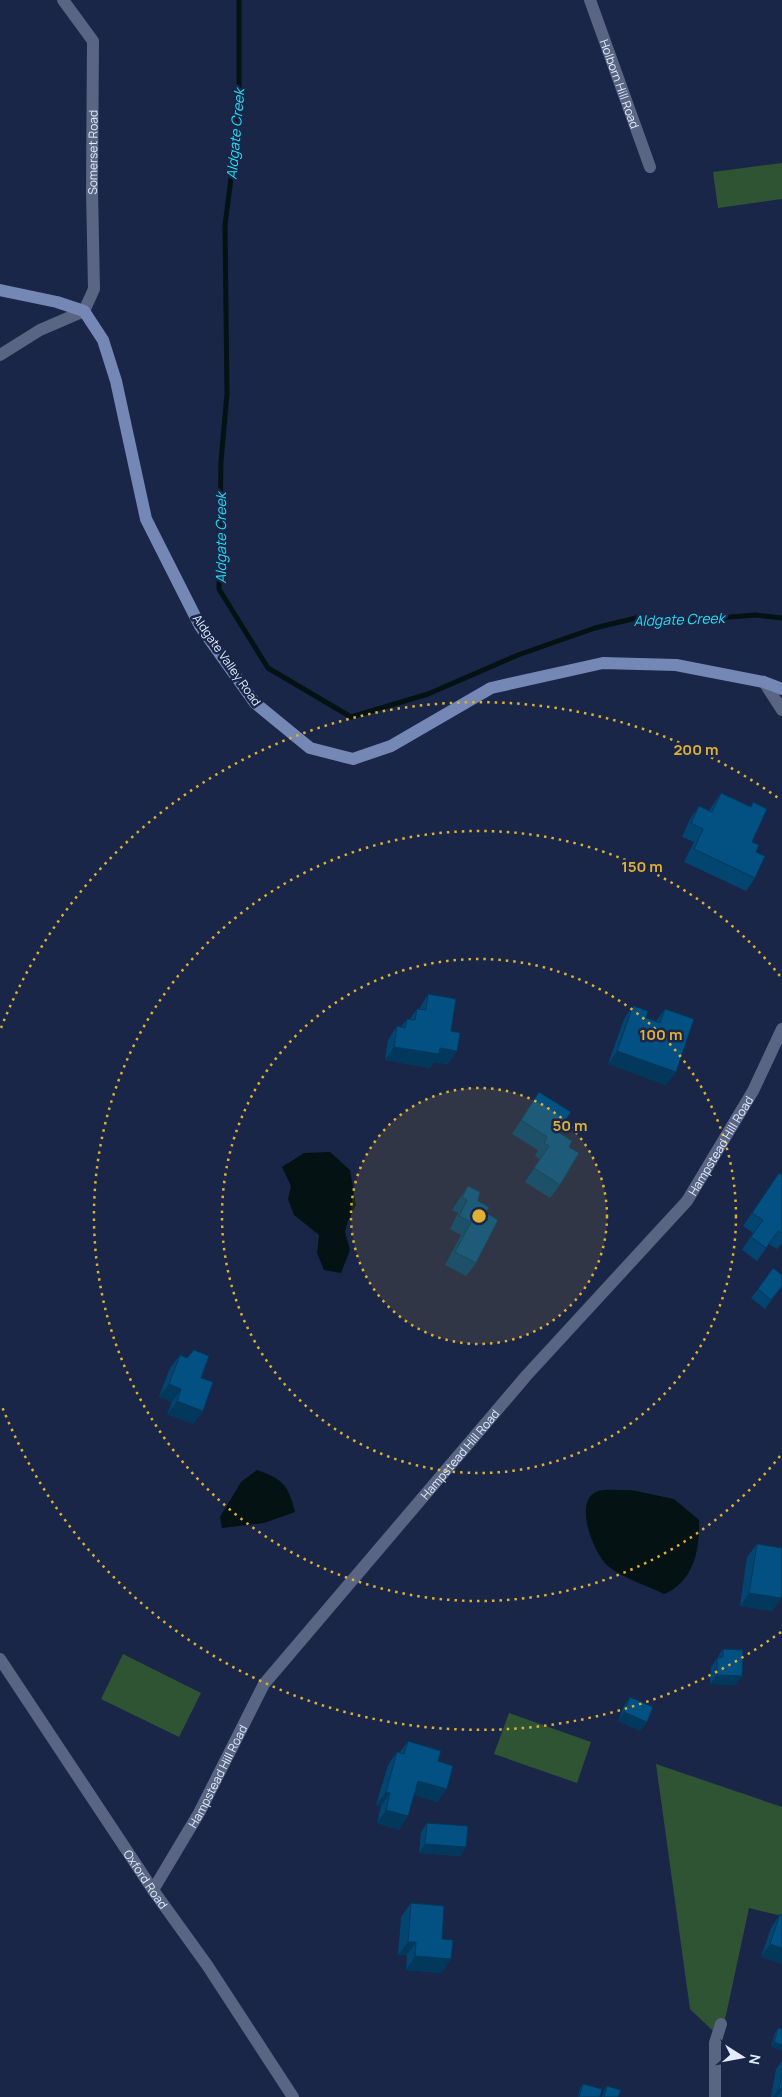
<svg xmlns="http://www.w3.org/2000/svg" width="782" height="2097" viewBox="0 0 782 2097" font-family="Manrope,sans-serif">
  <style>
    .green { fill: #2f5434 }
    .water { fill: #041214 }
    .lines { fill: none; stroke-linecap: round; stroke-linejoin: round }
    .stream { stroke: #041214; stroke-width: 5 }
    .street { stroke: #596582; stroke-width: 12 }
    .secondary { stroke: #7487b5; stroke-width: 12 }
    .wall { fill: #034571 }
    .shaded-wall { fill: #02385c }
    .building { fill: #035083; stroke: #02385c }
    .ring { fill: none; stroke: #dfb034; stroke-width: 2.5; stroke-dasharray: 2.5 5 }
    .labels { text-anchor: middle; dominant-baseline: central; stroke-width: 5; stroke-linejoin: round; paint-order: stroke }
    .street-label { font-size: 12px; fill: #e3ebfd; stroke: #192648 }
    .water-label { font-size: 14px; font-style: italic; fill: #22e0f5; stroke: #192648 }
    .centre { fill: #dfb034; stroke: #192648; stroke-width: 2.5 }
    .ring-label { font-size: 15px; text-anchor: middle; font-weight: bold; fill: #dfb034; stroke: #192648; stroke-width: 5; stroke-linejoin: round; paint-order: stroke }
  </style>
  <rect width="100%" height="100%" fill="#192648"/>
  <g class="green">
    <path d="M782,163v36l-64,9 -5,-36z"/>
    <path d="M123,1654l78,39 -22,44 -78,-38z"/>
    <path d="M509,1713l82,29 -14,41 -83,-29z"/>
    <path d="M656,1764l126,43v109l-33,-8 -32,149 -4,-26 -23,-22z"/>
  </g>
  <g class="water">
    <path d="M330,1152l20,18 6,35 -8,16 -3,11 5,18 -9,23 -17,-3 -7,-17 2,-18 -25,-20 -6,-16 3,-13 -9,-19 22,-14z"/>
    <path d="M257,1470c26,9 31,15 38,42l-31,11 -42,5 -2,-11 21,-35z"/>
    <path d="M631,1490l43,9 25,21c1,29 -5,62 -35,74 -18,-9 -39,-15 -55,-27 -15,-12 -36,-65 -13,-75 9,-4 25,-1 35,-2z"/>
  </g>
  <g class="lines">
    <path class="stream" d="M239,0v116l-14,109 2,169 -6,67 -2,128 49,79 83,49 77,-23 90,-39 77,-27 41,-10 45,3 74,-6 27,3"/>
    <g class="street">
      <path id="s1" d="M590,0l60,167"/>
      <path id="s2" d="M0,355l40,-25 44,-19 10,-22 -2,-99 1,-149 -30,-41"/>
      <path d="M764,682l18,28"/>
      <path id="s3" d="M0,1659l153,231 54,75 86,132"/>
      <path id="s4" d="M153,1890l46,-77 65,-129 262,-308 161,-175 66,-110 29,-62"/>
      <path d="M715,2097v-54l6,-19"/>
    </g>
    <path class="secondary" d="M0,290l57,12 27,9 19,29 13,41 30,138 54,107 55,77 55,45 43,11 38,-13 100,-58 112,-25 73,2 88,17 18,7"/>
  </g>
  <g class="wall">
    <path d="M721,793l29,14 3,-5 -1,40 4,10 -1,26 -9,13 -62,-29 10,-20 -12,-5 8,-18 9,-13 10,5 3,-5z"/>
    <path d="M428,994l23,37 -3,33 -14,-2 -4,6 -45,-8 3,-20 9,-14 4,1 6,-8h3l7,-10h2z"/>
    <path d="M633,1006l13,12 10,3 9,-12 1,76 -58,-21 16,-45z"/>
    <path d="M539,1092l19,40 11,15 -9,38 -10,13 -25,-16 15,-23 -5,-3 3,-6 -26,-16z"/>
    <path d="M779,1173l3,2v68l-5,6 -8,-5 -12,17 -15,-11 11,-17 -10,-7z"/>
    <path d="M468,1186l18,27 -10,50 -10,13 -21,-11 16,-30 -11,-6 8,-16 -6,-3 7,-11z"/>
    <path d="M782,1287l-17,22 -14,-11 7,-9z"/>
    <path d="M180,1355l7,3 14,20 2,33 -10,13 -26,-10 5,-12 -13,-5 11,-29z"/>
    <path d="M757,1544l24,54 -9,13 -32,-5 7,-49z"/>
    <path d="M723,1649l13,36 -26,-1 1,-17z"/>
    <path d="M630,1697l17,25 -7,9 -22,-10 6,-15z"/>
    <path d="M408,1741l30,20 9,28 -10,13 -23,-7 -15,35 -22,-7 4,-17 -5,-1 12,-40 9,-13h3z"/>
    <path d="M427,1823l39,24 -6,9 -41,-3 2,-21z"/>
    <path d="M411,1903l31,36v34l-36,-3 1,-15h-9l3,-38z"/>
    <path d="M780,1914l2,50 -21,-7 10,-29z"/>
    <path d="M778,2028l4,1v21l-11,-3 4,-14z"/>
    <path d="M782,2061v36h-11l5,-28z"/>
    <path d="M583,2084l17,13h-22l2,-9z"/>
    <path d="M607,2086l11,11h-16l2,-7z"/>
  </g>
  <g class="shaded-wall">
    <path d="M394,1047l46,1 17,3 -9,13 -14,-2 -4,6 -45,-8z"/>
    <path d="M617,1051l59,21 -10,13 -58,-21z"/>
    <path d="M782,1286l-1,2 -16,21 6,-9z"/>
    <path d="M169,1384l12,5 -9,13 -13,-5z"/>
    <path d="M177,1401l26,10 -10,13 -26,-10z"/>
    <path d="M749,1593l32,5 -9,13 -32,-5z"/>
    <path d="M717,1675l25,1 -6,9 -26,-1z"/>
    <path d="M624,1712l23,10 -7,9 -22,-10z"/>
    <path d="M418,1781l29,8 -10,13 -28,-8z"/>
    <path d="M386,1792l4,1 -9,13 -5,-1z"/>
    <path d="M386,1810l22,6 -9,14 -22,-7z"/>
    <path d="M425,1844l41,3 -6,9 -41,-3z"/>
    <path d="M408,1942h8l-9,13h-9z"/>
    <path d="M770,1944l12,4v16l-21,-7z"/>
    <path d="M415,1956l36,3 -9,14 -36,-3z"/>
    <path d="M774,2042l8,3v5l-11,-3z"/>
    <path d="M779,2088l3,1v1l-5,7h-4z"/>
  </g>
  <g class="building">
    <path d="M721,793l30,14 2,-5 14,7 -15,33 7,3 -3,7 9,4 -10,22 -61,-29 9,-20 -12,-6 8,-17 13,6z"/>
    <path d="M428,994l28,5 -5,32 9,2 -3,18 -17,-3 -1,6 -45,-7 3,-21 8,2 2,-9 8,1 2,-11 9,1z"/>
    <path d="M633,1006l15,5 -2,7 14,5 5,-14 29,10 -18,53 -59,-21z"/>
    <path d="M539,1092l32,20 -13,20 14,9 -3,6 10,6 -19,32 -26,-17 15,-22 -5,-3 3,-6 -26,-17z"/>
    <path d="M779,1173l3,2v58l-4,-2 -12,17 -15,-11 12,-17 -11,-7z"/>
    <path d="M468,1186l12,6 -2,9 11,6 -3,6 12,7 -22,43 -21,-11 16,-30 -12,-6 8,-16 -5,-3z"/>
    <path d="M773,1268l9,7v11l-11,14 -13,-11z"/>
    <path d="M194,1350l15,6 -8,22 12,4 -10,29 -26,-10 4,-12 -12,-5 11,-29 7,3z"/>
    <path d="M757,1544l25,4v45l-1,5 -32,-5z"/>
    <path d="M723,1649l20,1 -1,26 -25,-1v-17l6,-1z"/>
    <path d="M630,1697l23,10 -6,15 -23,-10z"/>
    <path d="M408,1741l33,10 -3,10 15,5 -6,23 -29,-8 -10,35 -22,-6 4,-17 -4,-1 11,-40 7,2z"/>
    <path d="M427,1823l41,3 -2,21 -41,-3z"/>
    <path d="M411,1903l33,3 -2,33 11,1 -2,19 -36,-3 1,-14h-8z"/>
    <path d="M780,1914l2,1v33l-12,-4z"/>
    <path d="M778,2028l4,1v16l-8,-3z"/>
    <path d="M782,2074v15l-3,-1z"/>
    <path d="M583,2084l19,5 -2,8h-21z"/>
    <path d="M607,2086l14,4 -3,7h-14z"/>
  </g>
  <circle cx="479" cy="1216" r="128" fill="#dfb034" fill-opacity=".12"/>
  <g class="ring">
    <circle cx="479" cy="1216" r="128"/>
    <circle cx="479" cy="1216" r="257"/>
    <path d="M780 1456A385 385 0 1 1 780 976"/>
    <path d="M781 1632A514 514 0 0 1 1 1404M1 1028A514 514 0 0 1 781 800"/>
  </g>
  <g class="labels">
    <g class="street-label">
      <text stroke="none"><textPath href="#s1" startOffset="89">Holborn Hill Road</textPath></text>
      <text stroke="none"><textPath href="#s2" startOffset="256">Somerset Road</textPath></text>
      <text transform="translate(227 660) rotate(55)">Aldgate Valley Road</text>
      <text stroke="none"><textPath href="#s4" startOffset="941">Hampstead Hill Road</textPath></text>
      <text stroke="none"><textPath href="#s4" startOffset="536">Hampstead Hill Road</textPath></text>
      <text stroke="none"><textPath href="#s4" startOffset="131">Hampstead Hill Road</textPath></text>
      <text stroke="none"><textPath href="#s3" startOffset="264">Oxford Road</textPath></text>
    </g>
    <g class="water-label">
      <text transform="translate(235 134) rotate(-85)">Aldgate Creek</text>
      <text transform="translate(220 538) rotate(-90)">Aldgate Creek</text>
      <text transform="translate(679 619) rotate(-2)">Aldgate Creek</text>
    </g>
  </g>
  <circle cx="479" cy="1216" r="8" class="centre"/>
  <g class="ring-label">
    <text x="696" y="755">200 m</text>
    <text x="642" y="872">150 m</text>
    <text x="661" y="1040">100 m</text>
    <text x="570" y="1131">50 m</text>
  </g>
  <g transform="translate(742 2057) rotate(101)" stroke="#192648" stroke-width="4" paint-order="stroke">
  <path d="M0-4L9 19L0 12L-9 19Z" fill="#e3ebfd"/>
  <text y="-8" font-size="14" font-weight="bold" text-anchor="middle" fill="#e3ebfd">N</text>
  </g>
</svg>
